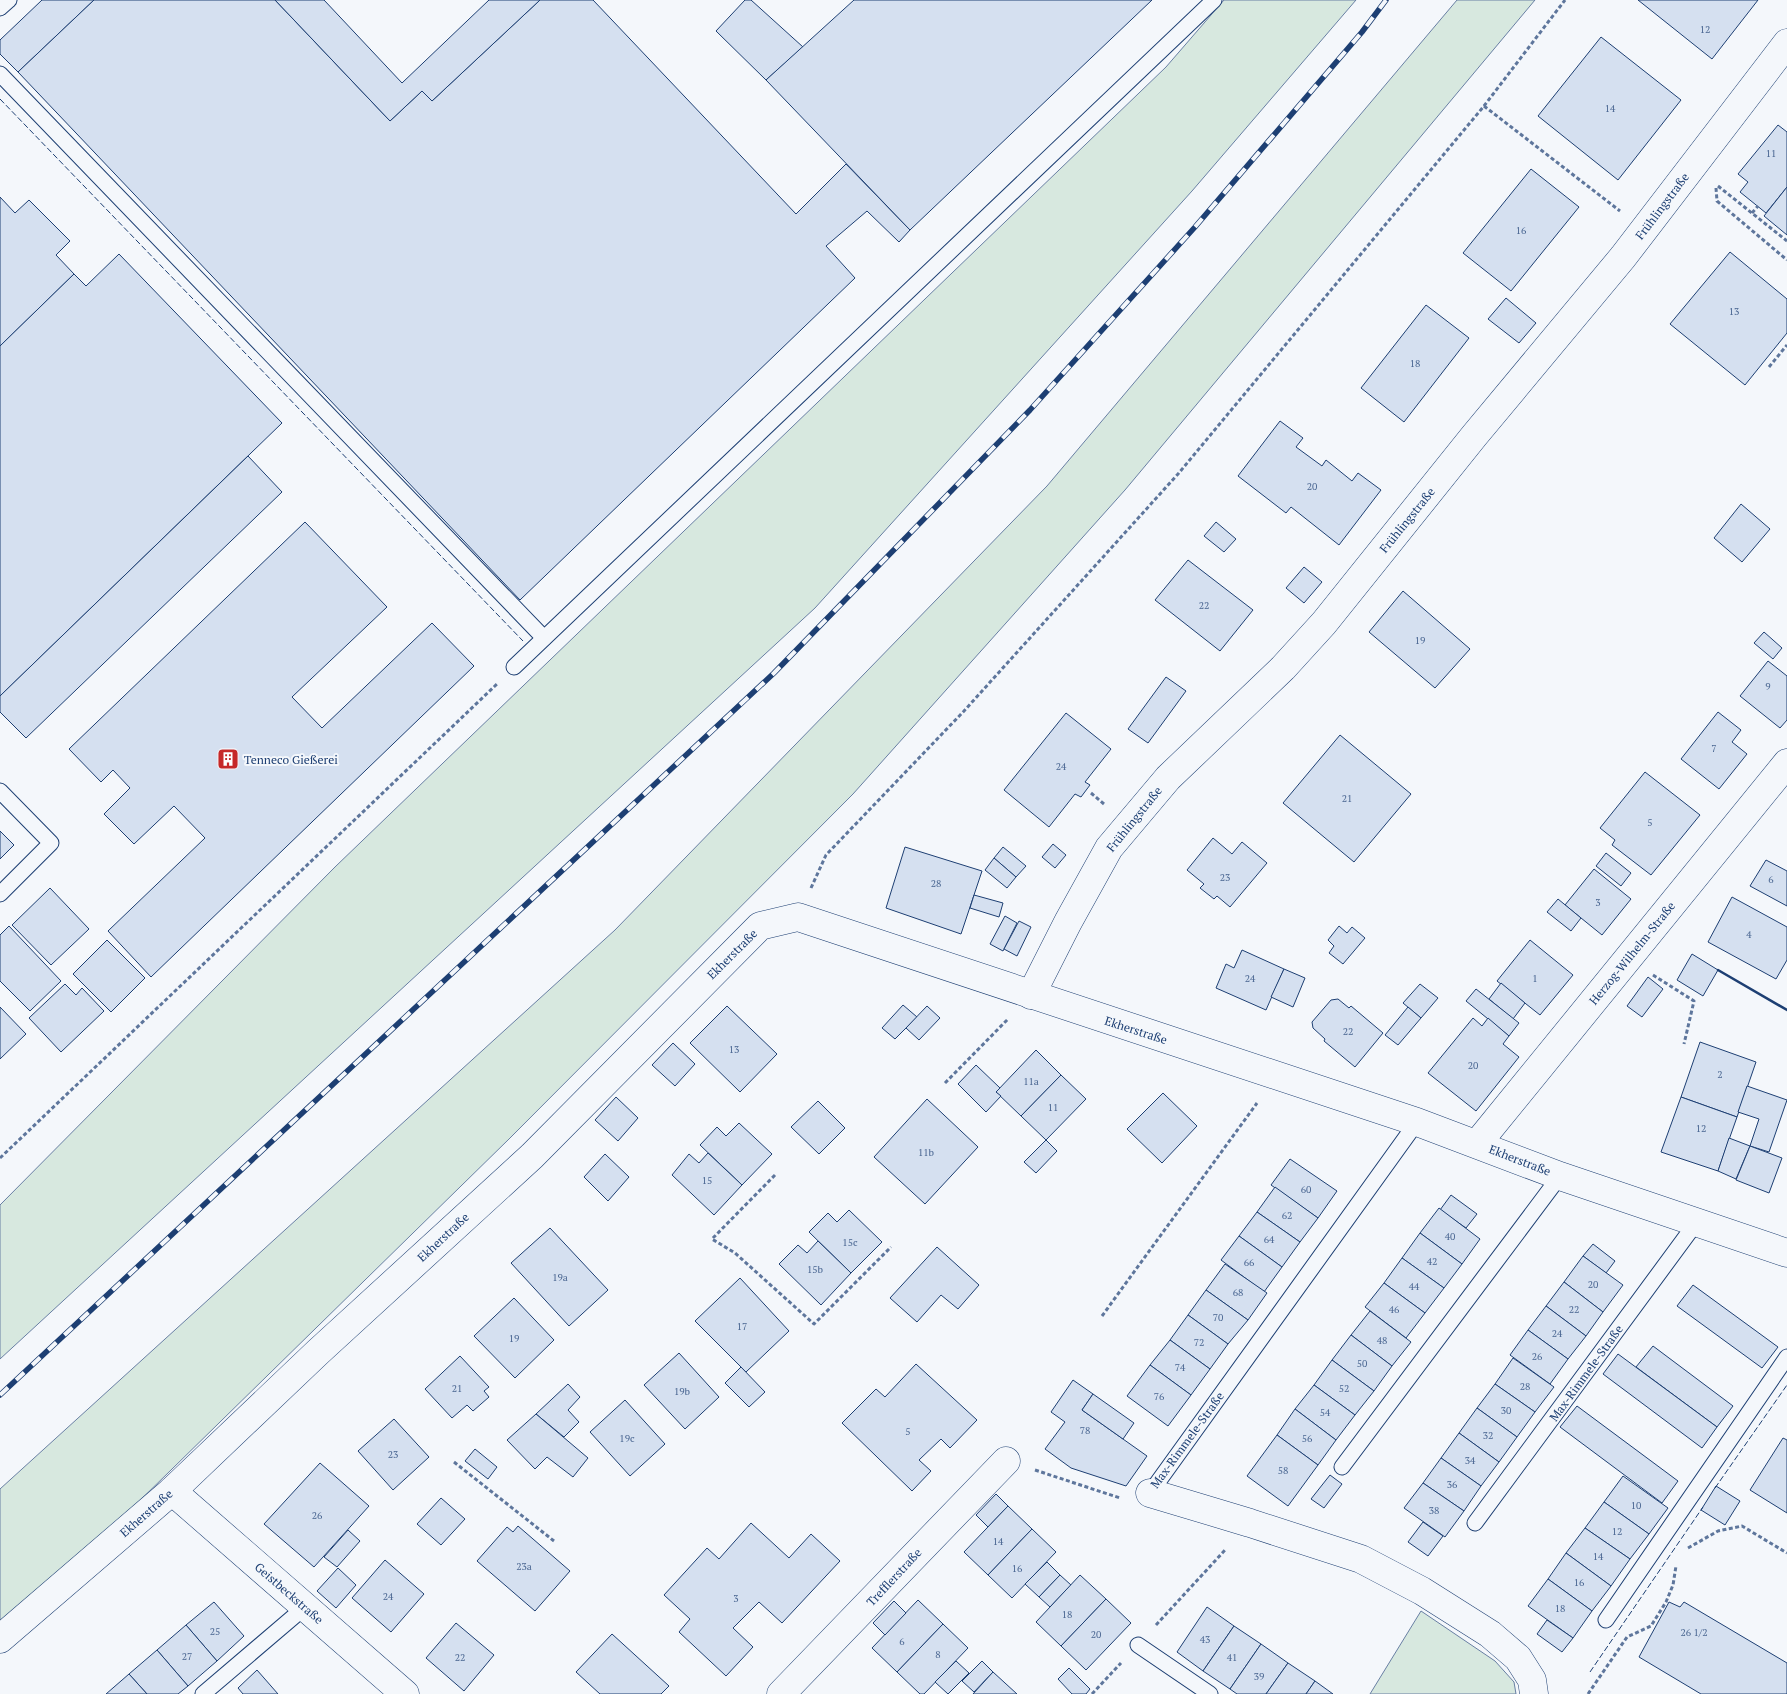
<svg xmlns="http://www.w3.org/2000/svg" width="1787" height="1694" viewBox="0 0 1787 1694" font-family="'PT Serif',serif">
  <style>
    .green { fill: #d7e8df; stroke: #687fa3 }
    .building { fill: #d5e0f0; stroke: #1d3f73 }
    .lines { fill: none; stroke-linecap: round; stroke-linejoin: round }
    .service-casing { stroke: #1d3f73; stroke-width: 17 }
    .minor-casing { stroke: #1d3f73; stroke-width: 29 }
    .path { stroke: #5e769c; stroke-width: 3; stroke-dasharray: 4 2.5; stroke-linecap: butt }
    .service { stroke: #f4f7fb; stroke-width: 15 }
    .minor { stroke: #f4f7fb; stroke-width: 28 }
    .rail-casing { stroke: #1d3f73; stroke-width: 5.5 }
    .rail { stroke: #f4f7fb; stroke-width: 4; stroke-dasharray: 11; stroke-linecap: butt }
    .fence { stroke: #1d3f73; stroke-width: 1; stroke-dasharray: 6 2.5; stroke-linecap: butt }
    .wall { stroke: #1d3f73; stroke-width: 2.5 }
    .labels { text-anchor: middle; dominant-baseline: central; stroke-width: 4; stroke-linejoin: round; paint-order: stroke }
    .number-label { font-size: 10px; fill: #4b6792 }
    .street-label { font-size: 12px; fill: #1d3f73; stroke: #f4f7fb }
    .poi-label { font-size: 12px; fill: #1d3f73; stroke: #f4f7fb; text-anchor: start }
  </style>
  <rect width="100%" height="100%" fill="#f4f7fb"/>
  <g class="green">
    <path d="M1224,0h132l-164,191 -377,417 -815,751v-154l335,-338 831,-800z"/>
    <path d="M1457,0h78l-410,490 -272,304 -344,345 -386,378 -123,105v-133l615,-559 432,-444z"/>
    <path d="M1421,1611l74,50 19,21 2,12h-146z"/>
  </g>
  <g class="building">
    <path d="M42,0h52l-76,72 -18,-18v-14z"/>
    <path d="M94,0h181l115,121 32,-30 10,10 108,-101h53l203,214 50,-50 64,66 -11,12 -32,-31 -41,35 29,32 -335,322 -502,-528z"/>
    <path d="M275,0h49l78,83 87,-83h51l-108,101 -10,-10 -32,30z"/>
    <path d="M745,0h6l52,47 -37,33 -50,-49z"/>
    <path d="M854,0h298l-242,230 -144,-150z"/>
    <path d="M1638,0h120l-46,59z"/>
    <path d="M1601,37l80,63 -63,80 -80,-64z"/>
    <path d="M1778,125l9,7v55l-21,26 -26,-21 8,-10 -10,-8z"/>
    <path d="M1531,169l48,38 -68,84 -48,-38z"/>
    <path d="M1787,187v48l-23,-19z"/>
    <path d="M0,197l15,16 14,-13 41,41 -14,14 18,19 -74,72z"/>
    <path d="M1730,252l57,47v34l-42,52 -75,-61z"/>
    <path d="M119,254l163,169 -282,273v-350l74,-72 12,12z"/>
    <path d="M1506,298l30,25 -17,20 -31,-24z"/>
    <path d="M1426,305l43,33 -65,84 -43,-34z"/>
    <path d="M1280,421l23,17 -7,9 26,19 4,-6 26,21 6,-8 23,17 -42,55 -48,-38 -5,6 -48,-37z"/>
    <path d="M248,456l34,36 -256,246 -26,-26v-16z"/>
    <path d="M1741,504l29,25 -28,33 -28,-24z"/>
    <path d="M305,522l82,85 -95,90 30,31 110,-105 42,43 -323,311 -43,-46 97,-93 -31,-32 -40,38 -30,-30 26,-26 -17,-18 -12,12 -32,-33z"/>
    <path d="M1216,522l20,17 -12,13 -20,-16z"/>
    <path d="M1188,560l65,50 -33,41 -65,-51z"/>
    <path d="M1304,567l18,15 -18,21 -18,-15z"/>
    <path d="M1403,591l67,58 -35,39 -66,-56z"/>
    <path d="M1764,632l18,16 -9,11 -19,-16z"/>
    <path d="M1768,661l19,15v44l-7,8 -40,-32z"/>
    <path d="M1166,677l20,14 -38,52 -20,-14z"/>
    <path d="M1718,712l23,18 -9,12 15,12 -28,35 -38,-30z"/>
    <path d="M1066,713l45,36 -26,33 5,3 -9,12 -6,-3 -26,33 -45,-37z"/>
    <path d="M1340,735l71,59 -57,68 -71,-59z"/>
    <path d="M1645,772l55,43 -49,60 -39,-30 3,-5 -15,-12z"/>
    <path d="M0,831l14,14 -14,14z"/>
    <path d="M1213,838l19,16 10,-12 25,21 -37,44 -13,-11 -3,3 -14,-11 4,-4 -17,-14z"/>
    <path d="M1053,844l13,11 -11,13 -13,-11z"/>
    <path d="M905,847l77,24 -21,63 -75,-26z"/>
    <path d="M1003,847l23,19 -10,11 -22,-19z"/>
    <path d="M1606,853l25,20 -10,13 -25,-20z"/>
    <path d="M994,858l22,19 -9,11 -22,-18z"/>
    <path d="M1766,860l21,11v35l-37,-20z"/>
    <path d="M1594,869l37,30 -29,36 -37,-30z"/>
    <path d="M50,888l39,41 -38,36 -39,-40z"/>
    <path d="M974,895l29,8 -4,14 -29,-9z"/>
    <path d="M1732,897l55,30v33l-11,19 -68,-37z"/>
    <path d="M1558,899l23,19 -10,13 -24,-19z"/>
    <path d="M1005,916l12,7 -14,28 -13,-7z"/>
    <path d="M1019,921l12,6 -14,29 -13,-7z"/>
    <path d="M9,926l52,55 -31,30 -30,-30v-46z"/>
    <path d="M1339,926l8,7 5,-6 13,11 -22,26 -14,-11 5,-7 -6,-6z"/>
    <path d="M107,940l38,38 -34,34 -38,-38z"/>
    <path d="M1530,940l43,35 -33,40 -43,-34z"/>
    <path d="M1242,950l42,19 -18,41 -50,-22 10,-24 8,4z"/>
    <path d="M1692,954l26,16 -15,26 -26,-16z"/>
    <path d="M1284,969l21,9 -12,29 -22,-10z"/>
    <path d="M1648,977l15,12 -21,28 -15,-11z"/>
    <path d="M1501,983l24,20 -12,16 -24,-20z"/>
    <path d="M65,984l11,11 6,-7 22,23 -43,41 -32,-34z"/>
    <path d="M1420,984l18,14 -17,20 -18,-15z"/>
    <path d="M1476,989l43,34 -10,13 -43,-35z"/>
    <path d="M1338,999l11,9 2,-2 32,27 -28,34 -31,-26 1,-2 -12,-11 -1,-6 19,-22z"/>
    <path d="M903,1005l14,12 -22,22 -13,-11z"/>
    <path d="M727,1006l50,48 -37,38 -50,-49z"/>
    <path d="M927,1006l13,12 -21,22 -13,-12z"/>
    <path d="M0,1007l26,27 -26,25z"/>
    <path d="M1408,1007l13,11 -23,27 -13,-10z"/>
    <path d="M1473,1018l9,8 6,-8 21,18 -6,8 16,13 -43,54 -48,-38z"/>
    <path d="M1700,1042l56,20 -19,55 -56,-20z"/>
    <path d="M673,1043l22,21 -20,22 -23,-21z"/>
    <path d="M1036,1050l25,25 -40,41 -25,-24z"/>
    <path d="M976,1065l24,23 -4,4 5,4 -15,16 -28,-28z"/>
    <path d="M1061,1075l25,24 -40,41 -25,-24z"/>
    <path d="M1747,1086l40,14 -18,52 -19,-6 9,-27 -21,-7z"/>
    <path d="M1163,1093l34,33 -35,37 -35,-34z"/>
    <path d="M616,1097l22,21 -20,23 -23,-21z"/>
    <path d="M1681,1097l56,20 -19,54 -57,-19z"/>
    <path d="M927,1099l51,48 -53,57 -51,-47z"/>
    <path d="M818,1101l27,27 -26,26 -28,-27z"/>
    <path d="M739,1123l33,31 -30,31 -42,-40 17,-18 9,9z"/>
    <path d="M1729,1138l21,8 -14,33 -18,-8z"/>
    <path d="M1046,1140l11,11 -21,22 -12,-11z"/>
    <path d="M1750,1146l32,12 -13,35 -33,-13z"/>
    <path d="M708,1153l34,32 -28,30 -42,-40 17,-21 10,9z"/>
    <path d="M605,1154l24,23 -21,24 -24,-24z"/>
    <path d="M1290,1159l47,32 -19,27 -47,-33z"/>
    <path d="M1275,1187l43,31 -18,24 -43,-30z"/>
    <path d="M1451,1195l26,19 -11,14 -26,-18z"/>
    <path d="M1439,1208l41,31 -18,25 -42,-31z"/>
    <path d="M849,1210l33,32 -31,31 -42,-41 19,-19 9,9z"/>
    <path d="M1257,1212l43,30 -18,25 -43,-31z"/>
    <path d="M550,1228l58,62 -39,36 -58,-63z"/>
    <path d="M1420,1233l42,31 -18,24 -42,-30z"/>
    <path d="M1239,1236l43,31 -18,25 -43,-32z"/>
    <path d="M818,1241l33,32 -30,32 -42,-41 19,-19 9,8z"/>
    <path d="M1593,1244l22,17 -9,12 -23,-17z"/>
    <path d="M937,1247l42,38 -21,24 -17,-14 -24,27 -27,-24z"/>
    <path d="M1583,1256l40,29 -20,27 -39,-30z"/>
    <path d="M1402,1258l42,30 -19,25 -41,-30z"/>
    <path d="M1225,1264l42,29 -19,27 -42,-30z"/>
    <path d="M740,1278l49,53 -43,41 -51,-51z"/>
    <path d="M1564,1282l39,30 -17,24 -40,-30z"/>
    <path d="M1384,1283l41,30 -19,25 -41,-31z"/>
    <path d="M1693,1285l85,62 -16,21 -85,-62z"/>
    <path d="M1206,1290l42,30 -20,24 -40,-29z"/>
    <path d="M514,1298l40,42 -39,38 -41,-42z"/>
    <path d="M1546,1306l40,30 -18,23 -40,-29z"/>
    <path d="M1370,1311l41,31 -19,24 -41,-31z"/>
    <path d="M1188,1315l40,29 -18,25 -40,-29z"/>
    <path d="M1528,1330l40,29 -18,25 -40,-29z"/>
    <path d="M1351,1335l41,31 -18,25 -42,-31z"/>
    <path d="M1170,1340l40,29 -19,26 -41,-30z"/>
    <path d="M1653,1346l80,60 -16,21 -81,-60z"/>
    <path d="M679,1353l40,44 -34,32 -41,-44z"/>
    <path d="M1618,1354l99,73 -15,21 -99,-74z"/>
    <path d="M460,1356l29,31 -5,4 5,6 -16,14 -6,-6 -15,13 -27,-29z"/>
    <path d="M1513,1358l41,29 -19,25 -40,-28z"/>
    <path d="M1332,1360l42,31 -19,24 -41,-30z"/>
    <path d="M916,1364l61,56 -27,28 -9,-9 -22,21 12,11 -19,20 -70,-68 34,-34 9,8z"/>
    <path d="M1150,1365l41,30 -23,31 -41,-30z"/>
    <path d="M741,1367l24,25 -16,15 -24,-24z"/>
    <path d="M1073,1380l20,14 -11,16 65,46 -21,30 -55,-18 -26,-19 20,-27 -14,-10z"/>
    <path d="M568,1384l12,13 -12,13 11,12 -15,15 -28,-23z"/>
    <path d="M1495,1384l40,28 -18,25 -40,-29z"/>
    <path d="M1314,1385l41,30 -19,25 -41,-31z"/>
    <path d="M1093,1394l41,29 -11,16 -41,-29z"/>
    <path d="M625,1400l40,44 -35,32 -40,-44z"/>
    <path d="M1577,1406l101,75 -16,22 -102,-76z"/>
    <path d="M1477,1408l40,29 -18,25 -40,-29z"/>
    <path d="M1295,1409l41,31 -18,25 -41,-30z"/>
    <path d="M536,1414l52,44 -15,19 -26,-20 -12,12 -28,-29z"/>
    <path d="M394,1419l35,38 -36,33 -35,-39z"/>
    <path d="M1459,1433l40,29 -18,24 -40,-28z"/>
    <path d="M1277,1435l41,30 -30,41 -41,-30z"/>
    <path d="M1783,1438l4,2v73l-37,-23z"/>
    <path d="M475,1449l22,18 -9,12 -23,-18z"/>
    <path d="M1441,1458l40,28 -17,25 -41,-28z"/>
    <path d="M320,1463l49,43 -55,61 -50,-43z"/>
    <path d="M1330,1475l12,9 -18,24 -13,-9z"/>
    <path d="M1623,1476l45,32 -19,26 -45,-32z"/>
    <path d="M1423,1483l41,28 -19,26 -41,-29z"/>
    <path d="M1716,1486l24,15 -15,24 -24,-15z"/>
    <path d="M996,1494l12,12 -20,21 -12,-12z"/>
    <path d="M441,1498l24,21 -24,26 -24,-21z"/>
    <path d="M1604,1502l45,32 -19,25 -45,-31z"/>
    <path d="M1008,1506l24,23 -44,46 -24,-23z"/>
    <path d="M1423,1522l20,14 -15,20 -20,-14z"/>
    <path d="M751,1523l38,35 22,-24 29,27 -58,62 -23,-21 -26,26 20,19 -27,29 -47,-44 11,-13 -26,-24 43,-47 12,11z"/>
    <path d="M518,1526l52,45 -35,40 -58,-50 30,-34 6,5z"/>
    <path d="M1585,1528l45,31 -19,27 -45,-33z"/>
    <path d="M1032,1529l24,23 -44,46 -24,-23z"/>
    <path d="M348,1530l12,11 -23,26 -13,-10z"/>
    <path d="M1566,1553l45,33 -19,25 -44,-32z"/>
    <path d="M385,1560l39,34 -33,38 -39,-34z"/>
    <path d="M1047,1562l13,13 -21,22 -14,-13z"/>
    <path d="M338,1568l18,17 -20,23 -19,-17z"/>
    <path d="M1060,1575l11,10 -21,22 -11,-10z"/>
    <path d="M1080,1575l26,24 -45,47 -25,-24z"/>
    <path d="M1548,1579l44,32 -19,27 -45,-32z"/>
    <path d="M1106,1599l25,24 -45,47 -25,-24z"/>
    <path d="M918,1600l25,24 -46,48 -25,-24z"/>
    <path d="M894,1601l12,12 -21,22 -12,-12z"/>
    <path d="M214,1602l30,34 -27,25 -31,-36z"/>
    <path d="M1669,1602l11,5 4,-5 103,61v31h-86l-62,-37z"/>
    <path d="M1207,1607l27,19 -31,45 -26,-19z"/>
    <path d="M1547,1620l26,18 -11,14 -25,-18z"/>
    <path d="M456,1623l38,32 -30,36 -38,-33z"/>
    <path d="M943,1624l25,24 -44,46h-4l-23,-22z"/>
    <path d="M186,1625l31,36 -29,25 -31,-36z"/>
    <path d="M1234,1626l27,18 -31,45 -27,-18z"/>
    <path d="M612,1634l57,52 -8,8h-61l-24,-22z"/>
    <path d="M1261,1644l27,19 -22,31h-29l-7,-5z"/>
    <path d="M157,1650l31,36 -10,8h-31l-18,-20z"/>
    <path d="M956,1661l13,12 -21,21 -13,-12z"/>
    <path d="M982,1661l11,11 -19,20 -12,-11z"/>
    <path d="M1288,1663l27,18 -9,13h-40z"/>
    <path d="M1069,1668l21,21 -4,5h-14l-14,-15z"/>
    <path d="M257,1670l21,24h-35l-5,-6z"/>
    <path d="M993,1672l24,22h-44z"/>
    <path d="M129,1674l18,20h-41z"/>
    <path d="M1315,1681l18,13h-27z"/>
  </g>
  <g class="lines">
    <g class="service-casing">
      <g id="service">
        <path d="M0,8l9,-8"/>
        <path d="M0,74l544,564"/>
        <path d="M514,667l700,-667"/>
        <path d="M0,791l51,52 -51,51"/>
        <path d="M1342,1467l218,-291"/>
        <path d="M1150,1493l267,-371"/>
        <path d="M1475,1523l221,-300"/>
        <path d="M1606,1620l181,-263"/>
        <path d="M1138,1645l72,49"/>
        <path d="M203,1694l102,-87"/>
      </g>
    </g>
    <g class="minor-casing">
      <g id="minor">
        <path d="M1031,995l37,-73 41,-74 59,-70 115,-110 41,-45 150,-187 149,-179 164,-214"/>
        <path d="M1477,1144l310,-381"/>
        <path d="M172,1491l233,203"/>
        <path d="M1150,1493l100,30 111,36 61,32 68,43 28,24 14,22 2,14"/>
        <path d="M0,1639l172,-148 146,-139 214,-196 228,-230 38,-9 619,205 143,54 227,77"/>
        <path d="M781,1694l225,-233"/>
      </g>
    </g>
    <g class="path">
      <path d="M1484,106l136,105"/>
      <path d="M1718,186l69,55"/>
      <path d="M1716,188l1,13 70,59"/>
      <path d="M1752,213l6,-7"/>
      <path d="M1769,367l18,-22"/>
      <path d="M1091,793l13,11"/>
      <path d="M811,888l15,-33 138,-144 214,-237 306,-368 81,-106"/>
      <path d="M1653,975l41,26 -10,43"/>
      <path d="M945,1083l63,-64"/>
      <path d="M0,1158l497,-474"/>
      <path d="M775,1175l-63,64 23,14 79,71 77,-77"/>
      <path d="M1102,1316l155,-213"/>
      <path d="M454,1462l100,79"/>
      <path d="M1035,1470l85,28"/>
      <path d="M1688,1548l30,-17 24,-5 45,27"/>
      <path d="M1156,1625l70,-76"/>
      <path d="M1092,1694l29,-31"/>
      <path d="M1588,1694l39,-57 24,-11 15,-24 7,-17 3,-19"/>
    </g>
    <use href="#service" class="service"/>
    <use href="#minor" class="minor"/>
    <g class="rail-casing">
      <path id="rail" d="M0,1395l774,-722 256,-263 165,-183 167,-195 24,-32"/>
    </g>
    <use href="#rail" class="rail"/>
    <g class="fence">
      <path d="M0,99l523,542"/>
      <path d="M1715,1488l72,-103"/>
      <path d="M1590,1672l113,-165"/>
    </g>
    <path class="wall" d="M1718,970l69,40"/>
  </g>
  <defs>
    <g id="building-square" transform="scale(1.125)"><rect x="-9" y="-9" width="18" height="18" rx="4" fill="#c62828" stroke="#f4f7fb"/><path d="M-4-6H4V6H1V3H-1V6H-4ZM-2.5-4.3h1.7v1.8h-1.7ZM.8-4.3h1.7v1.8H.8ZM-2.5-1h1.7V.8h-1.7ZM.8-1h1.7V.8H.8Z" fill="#fff"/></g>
  </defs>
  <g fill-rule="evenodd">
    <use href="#building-square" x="228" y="759"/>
  </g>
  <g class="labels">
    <g class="number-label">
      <text x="1705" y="29">12</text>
      <text x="1610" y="108">14</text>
      <text x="1771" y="153">11</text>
      <text x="1521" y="230">16</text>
      <text x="1734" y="311">13</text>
      <text x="1415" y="363">18</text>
      <text x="1312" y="486">20</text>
      <text x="1204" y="605">22</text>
      <text x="1420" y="640">19</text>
      <text x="1768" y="686">9</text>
      <text x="1714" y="748">7</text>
      <text x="1061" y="766">24</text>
      <text x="1347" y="798">21</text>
      <text x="1650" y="822">5</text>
      <text x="1225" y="877">23</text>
      <text x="1771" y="879">6</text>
      <text x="936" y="883">28</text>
      <text x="1598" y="902">3</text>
      <text x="1749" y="934">4</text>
      <text x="1250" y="978">24</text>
      <text x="1535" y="978">1</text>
      <text x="1348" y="1031">22</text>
      <text x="734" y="1049">13</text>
      <text x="1473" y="1065">20</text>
      <text x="1720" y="1074">2</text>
      <text x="1031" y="1081">11a</text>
      <text x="1053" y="1107">11</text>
      <text x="1701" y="1128">12</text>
      <text x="926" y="1152">11b</text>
      <text x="707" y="1180">15</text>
      <text x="1306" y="1189">60</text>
      <text x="1287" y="1215">62</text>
      <text x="1450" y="1236">40</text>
      <text x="1269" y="1239">64</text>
      <text x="850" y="1242">15c</text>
      <text x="1432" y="1261">42</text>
      <text x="1249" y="1262">66</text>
      <text x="815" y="1269">15b</text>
      <text x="560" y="1277">19a</text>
      <text x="1593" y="1284">20</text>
      <text x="1414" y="1286">44</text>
      <text x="1238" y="1292">68</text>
      <text x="1394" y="1309">46</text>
      <text x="1574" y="1309">22</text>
      <text x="1218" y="1317">70</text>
      <text x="742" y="1326">17</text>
      <text x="1557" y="1333">24</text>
      <text x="514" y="1338">19</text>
      <text x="1382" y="1340">48</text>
      <text x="1199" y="1342">72</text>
      <text x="1537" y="1356">26</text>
      <text x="1362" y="1363">50</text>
      <text x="1180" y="1367">74</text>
      <text x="1525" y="1386">28</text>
      <text x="457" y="1388">21</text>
      <text x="1344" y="1388">52</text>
      <text x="682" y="1391">19b</text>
      <text x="1159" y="1396">76</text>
      <text x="1506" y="1410">30</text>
      <text x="1325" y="1412">54</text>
      <text x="1085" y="1430">78</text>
      <text x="908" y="1431">5</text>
      <text x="1488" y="1435">32</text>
      <text x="627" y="1438">19c</text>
      <text x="1307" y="1438">56</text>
      <text x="393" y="1454">23</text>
      <text x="1470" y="1460">34</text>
      <text x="1283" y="1470">58</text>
      <text x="1452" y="1484">36</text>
      <text x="1636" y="1505">10</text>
      <text x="1434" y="1510">38</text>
      <text x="317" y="1515">26</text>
      <text x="1617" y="1531">12</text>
      <text x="998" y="1541">14</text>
      <text x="1598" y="1556">14</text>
      <text x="524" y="1566">23a</text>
      <text x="1017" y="1568">16</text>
      <text x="1579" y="1582">16</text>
      <text x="388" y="1596">24</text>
      <text x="736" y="1598">3</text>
      <text x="1560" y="1608">18</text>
      <text x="1067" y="1614">18</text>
      <text x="215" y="1631">25</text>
      <text x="1694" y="1632">26 1/2</text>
      <text x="1096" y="1634">20</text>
      <text x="1205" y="1639">43</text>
      <text x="902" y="1641">6</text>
      <text x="938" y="1654">8</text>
      <text x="187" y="1656">27</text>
      <text x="460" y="1657">22</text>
      <text x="1232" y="1657">41</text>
      <text x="1259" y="1676">39</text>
    </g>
    <g class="street-label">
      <text transform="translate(1662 206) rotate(-53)">Frühlingstraße</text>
      <text transform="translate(1407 520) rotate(-51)">Frühlingstraße</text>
      <text transform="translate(1134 819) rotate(-51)">Frühlingstraße</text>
      <text transform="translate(1632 953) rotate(-51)">Herzog-Wilhelm-Straße</text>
      <text transform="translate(732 954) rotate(-45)">Ekherstraße</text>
      <text transform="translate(1136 1030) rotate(18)">Ekherstraße</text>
      <text transform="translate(1520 1160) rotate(21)">Ekherstraße</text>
      <text transform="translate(443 1237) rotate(-43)">Ekherstraße</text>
      <text transform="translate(1586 1373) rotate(-54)">Max-Rimmele-Straße</text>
      <text transform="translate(1187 1440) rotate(-54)">Max-Rimmele-Straße</text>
      <text transform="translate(146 1513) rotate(-41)">Ekherstraße</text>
      <text transform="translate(894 1577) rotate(-47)">Trefflerstraße</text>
      <text transform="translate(289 1593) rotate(41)">Geistbeckstraße</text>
    </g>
    <g class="poi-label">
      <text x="244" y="759">Tenneco Gießerei</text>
    </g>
  </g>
</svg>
